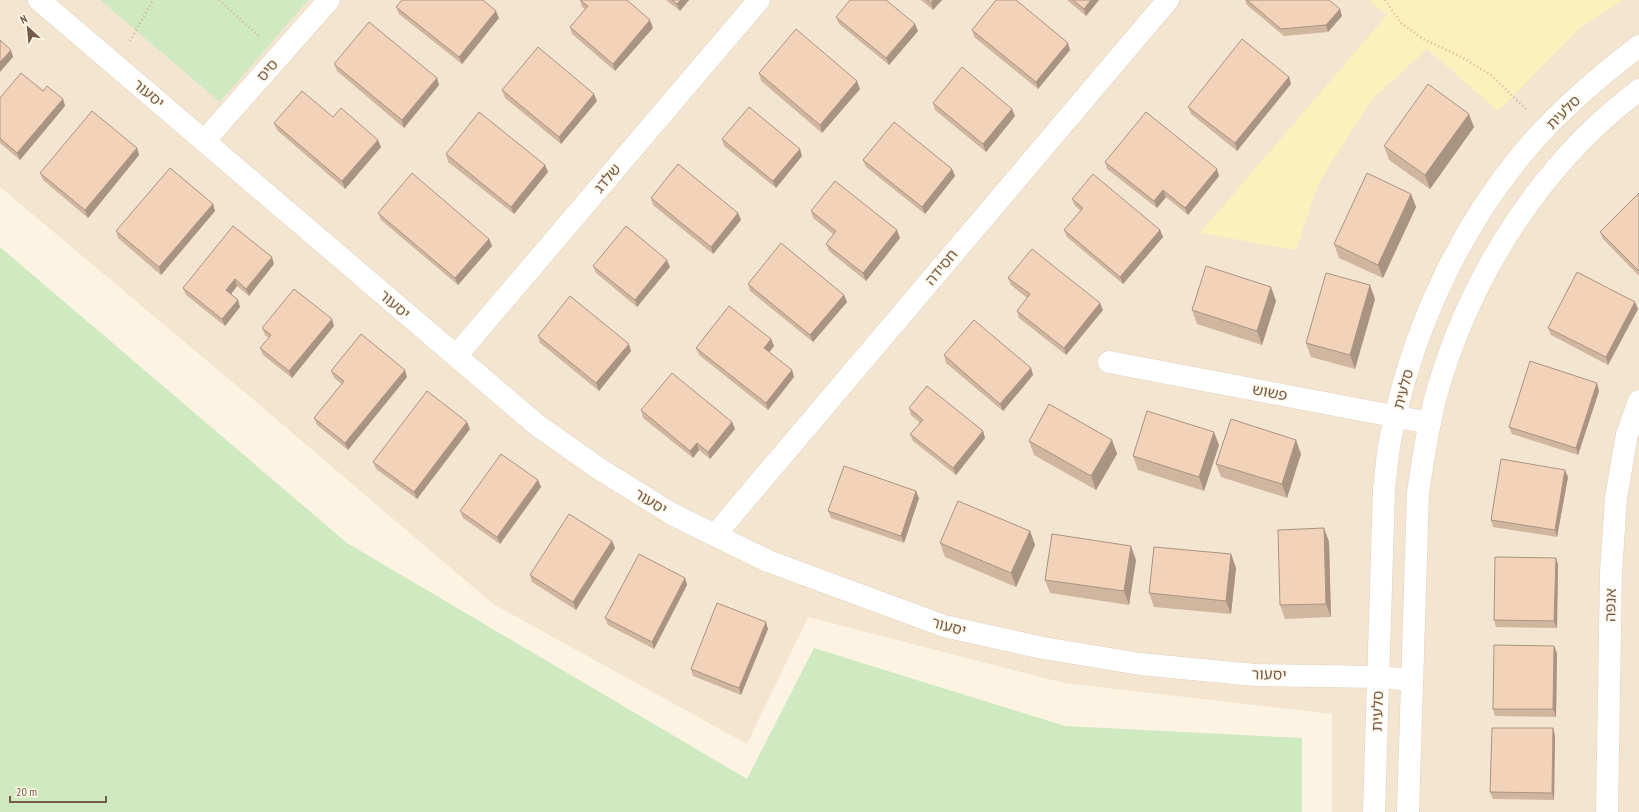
<svg xmlns="http://www.w3.org/2000/svg" width="1639" height="812" viewBox="0 0 1639 812" font-family="'PT Sans Narrow','Noto Sans Hebrew',sans-serif">
  <style>
    .residential { fill: #f4e5d0 }
    .green { fill: #cfe9c1 }
    .sand { fill: #fcf1bc }
    .lines { fill: none; stroke-linecap: round; stroke-linejoin: round }
    .minor-casing { stroke: #e0d0be; stroke-width: 23 }
    .path { stroke: #d6b69d; stroke-width: 2.5; stroke-dasharray: 1 3; stroke-linecap: butt }
    .minor { stroke: #fff; stroke-width: 22 }
    .wall { fill: #d0b59f }
    .shaded-wall { fill: #a99482 }
    .building { fill: #f2d3b9; stroke: #a99482 }
    .labels { text-anchor: middle; dominant-baseline: central; stroke-width: 3; stroke-linejoin: round; paint-order: stroke }
    .street-label { font-size: 15px; fill: #745a48; stroke: #fff7e8 }
  </style>
  <rect width="100%" height="100%" fill="#fcf3e2"/>
  <path class="residential" d="M0,0h1639v812h-307v-98l-268,-31 -256,-66 -61,127 -254,-140 -244,-208 -249,-209z"/>
  <g class="green">
    <path d="M100,0h208l-88,102z"/>
    <path d="M0,247l347,296 400,236 67,-131 251,78 237,12v74h-1302z"/>
  </g>
  <path class="sand" d="M1369,0h254l-42,27 -83,84 -71,-62 -55,50 -54,85 -22,66 -96,-17 187,-218z"/>
  <g class="lines">
    <g class="minor-casing">
      <g id="minor">
        <path d="M39,0l498,425 61,43 74,46 96,47 176,65 99,22 97,16 115,11 123,2 34,3"/>
        <path d="M204,141l125,-141"/>
        <path d="M456,356l303,-356"/>
        <path d="M1109,362l321,61"/>
        <path d="M715,535l453,-535"/>
        <path d="M1374,812l10,-323c2,-15 3,-32 6,-48 20,-104 65,-206 133,-288 34,-41 74,-75 116,-107"/>
        <path d="M1408,812l10,-319c5,-34 10,-68 19,-101 34,-118 104,-228 202,-302"/>
        <path d="M1607,812l4,-239 5,-75 11,-64 12,-33"/>
      </g>
    </g>
    <g class="path">
      <path d="M219,0l40,36"/>
      <path d="M1385,0l16,23 22,16 37,17 31,19 35,34"/>
      <path d="M130,41l23,-41"/>
    </g>
    <use href="#minor" class="minor"/>
  </g>
  <g class="wall">
    <path d="M580,0l73,28 -38,43 -43,-37 -2,-7 15,-18 -3,-2z"/>
    <path d="M666,0h23l-9,11z"/>
    <path d="M921,0h21l-9,10z"/>
    <path d="M1067,0h32l-13,16z"/>
    <path d="M1245,0h84l13,16 -14,16 -44,4 -37,-31z"/>
    <path d="M396,7l103,11 -37,46 -63,-50z"/>
    <path d="M836,17l82,14 -29,34 -50,-41z"/>
    <path d="M972,30l98,20 -32,39 -64,-52z"/>
    <path d="M334,64l103,14 2,7 -35,43 -67,-57z"/>
    <path d="M759,73l101,16 -38,44 -61,-52z"/>
    <path d="M1289,77l2,7 -54,67 -46,-37 -3,-7z"/>
    <path d="M502,90l95,11 -36,43 -56,-46z"/>
    <path d="M43,91l20,8 2,7 -45,54 -20,-17v-45z"/>
    <path d="M933,103l82,13 -29,36 -51,-42z"/>
    <path d="M333,117l48,30 -36,42 -68,-59 -3,-7z"/>
    <path d="M1474,127l-44,62 -41,-29 -5,-14z"/>
    <path d="M722,139l80,17 -26,32 -52,-42z"/>
    <path d="M137,148l2,7 -51,63 -45,-38 -3,-7z"/>
    <path d="M446,154l99,11 3,7 -34,42 -66,-52z"/>
    <path d="M863,160l89,9 3,7 -30,38 -59,-47z"/>
    <path d="M1105,162l114,14 -31,39 -22,-18 -9,11 -50,-39z"/>
    <path d="M1639,193v83l-36,-37 -3,-7z"/>
    <path d="M1411,194l5,13 -33,71 -44,-20 -5,-14z"/>
    <path d="M651,198l87,15 3,7 -28,34 -60,-49z"/>
    <path d="M1072,199l88,31 3,7 -40,47 -56,-47 -3,-7 17,-19 -6,-5z"/>
    <path d="M213,204l2,7 -54,64 -43,-37 -2,-7z"/>
    <path d="M811,211l89,27 -34,43 -37,-30 -3,-7 7,-10 -20,-16z"/>
    <path d="M378,213l111,26 3,7 -34,39 -77,-65z"/>
    <path d="M274,264l-25,32 -12,-10 -6,8 9,13 -15,19 -39,-31 -3,-7z"/>
    <path d="M593,266l77,1 -33,40 -41,-34z"/>
    <path d="M1008,278l95,32 -37,45 -47,-37 -2,-7 10,-13 -16,-13z"/>
    <path d="M748,284l96,11 3,7 -34,40 -63,-51z"/>
    <path d="M1375,299l-20,70 -44,-12 -5,-14z"/>
    <path d="M1276,301l-14,44 -65,-21 -5,-14z"/>
    <path d="M1635,302l3,7 -30,56 -57,-30 -3,-7z"/>
    <path d="M334,326l-42,52 -29,-23 -3,-7 9,-10 -4,-3 -3,-7z"/>
    <path d="M538,336l93,15 -32,40 -59,-48z"/>
    <path d="M771,339l3,7 -5,6 23,18 2,7 -26,33 -69,-55 -3,-7z"/>
    <path d="M944,355l87,13 2,7 -30,36 -57,-48z"/>
    <path d="M331,371l76,6 -59,73 -31,-25 -3,-7 28,-34 -8,-6z"/>
    <path d="M1597,383l2,8 -21,64 -66,-21 -3,-7z"/>
    <path d="M909,408l74,23 2,7 -29,37 -43,-34 -3,-7 10,-11 -9,-8z"/>
    <path d="M641,410l91,12 3,7 -25,30 -11,-9 -6,8 -50,-40z"/>
    <path d="M470,429l-53,70 -41,-30 -3,-7z"/>
    <path d="M1112,440l5,14 -21,36 -62,-35 -5,-14z"/>
    <path d="M1219,445l-15,46 -66,-21 -5,-14z"/>
    <path d="M1301,454l-14,44 -66,-21 -5,-13z"/>
    <path d="M1568,477l-11,60 -64,-10 -2,-7z"/>
    <path d="M538,480l3,7 -41,57 -37,-26 -3,-7z"/>
    <path d="M919,498l-15,45 -73,-25 -3,-7z"/>
    <path d="M1324,528l5,14 2,75 -46,2 -5,-14z"/>
    <path d="M1030,531l5,14 -19,42 -71,-30 -5,-14z"/>
    <path d="M612,541l3,7 -39,62 -44,-28 -2,-7z"/>
    <path d="M1231,554l5,14 -5,46 -77,-7 -5,-14z"/>
    <path d="M1556,558l2,7 -1,63 -61,-1 -2,-7z"/>
    <path d="M1136,560l-7,45 -79,-12 -5,-13z"/>
    <path d="M685,578l2,7 -33,64 -46,-24 -3,-7z"/>
    <path d="M768,629l-27,66 -48,-19 -2,-7z"/>
    <path d="M1557,653l-1,64 -61,-1 -2,-7z"/>
    <path d="M1553,728l2,8 -1,64 -61,-1 -3,-7z"/>
  </g>
  <g class="shaded-wall">
    <path d="M681,0h8l-9,11 -3,-7z"/>
    <path d="M933,0h9l-9,10 -2,-7z"/>
    <path d="M1091,0h8l-13,16 -2,-7z"/>
    <path d="M1340,9l2,7 -14,16 -2,-7z"/>
    <path d="M496,11l3,7 -37,46 -3,-7z"/>
    <path d="M650,20l3,8 -38,43 -2,-7z"/>
    <path d="M915,24l3,7 -29,34 -3,-7z"/>
    <path d="M1068,43l2,7 -32,39 -2,-7z"/>
    <path d="M11,50l2,7 -13,15v-10z"/>
    <path d="M1289,77l2,7 -54,67 -2,-8z"/>
    <path d="M437,78l2,7 -35,43 -2,-8z"/>
    <path d="M857,81l3,8 -38,44 -2,-8z"/>
    <path d="M594,94l3,7 -36,43 -2,-7z"/>
    <path d="M63,99l2,7 -45,54 -3,-7z"/>
    <path d="M1012,109l3,7 -29,36 -3,-8z"/>
    <path d="M1469,114l5,13 -44,62 -5,-14z"/>
    <path d="M378,140l3,7 -36,42 -3,-8z"/>
    <path d="M137,148l2,7 -51,63 -3,-8z"/>
    <path d="M800,149l2,7 -26,32 -3,-7z"/>
    <path d="M545,165l3,7 -34,42 -3,-7z"/>
    <path d="M952,169l3,7 -30,38 -3,-7z"/>
    <path d="M1217,169l2,7 -31,39 -3,-7z"/>
    <path d="M1163,190l3,7 -9,11 -3,-7z"/>
    <path d="M1411,194l5,13 -33,71 -5,-13z"/>
    <path d="M213,204l2,7 -54,64 -2,-8z"/>
    <path d="M738,213l3,7 -28,34 -2,-7z"/>
    <path d="M897,230l3,8 -34,43 -3,-8z"/>
    <path d="M1160,230l3,7 -40,47 -3,-7z"/>
    <path d="M489,239l3,7 -34,39 -3,-7z"/>
    <path d="M272,257l2,7 -25,32 -3,-7z"/>
    <path d="M667,260l3,7 -33,40 -2,-7z"/>
    <path d="M235,279l2,7 -8,11 -3,-7z"/>
    <path d="M1370,285l5,14 -20,70 -5,-14z"/>
    <path d="M1271,287l5,14 -14,44 -5,-14z"/>
    <path d="M844,295l3,7 -34,40 -3,-7z"/>
    <path d="M238,300l2,7 -15,19 -3,-7z"/>
    <path d="M1635,302l3,7 -30,56 -2,-8z"/>
    <path d="M1100,303l3,7 -37,45 -2,-7z"/>
    <path d="M332,319l2,7 -42,52 -3,-7z"/>
    <path d="M771,339l3,7 -7,9 -3,-7z"/>
    <path d="M629,344l2,7 -32,40 -3,-8z"/>
    <path d="M1031,368l2,7 -30,36 -3,-7z"/>
    <path d="M405,370l2,7 -59,73 -3,-7z"/>
    <path d="M792,370l2,7 -26,33 -2,-7z"/>
    <path d="M1597,383l2,8 -21,64 -2,-7z"/>
    <path d="M467,422l3,7 -53,70 -3,-7z"/>
    <path d="M732,422l3,7 -25,30 -2,-7z"/>
    <path d="M983,431l2,7 -29,37 -3,-7z"/>
    <path d="M1214,432l5,13 -15,46 -5,-14z"/>
    <path d="M1112,440l5,14 -21,36 -5,-14z"/>
    <path d="M1296,440l5,14 -14,44 -5,-14z"/>
    <path d="M697,443l2,7 -6,8 -3,-7z"/>
    <path d="M1565,470l3,7 -11,60 -2,-7z"/>
    <path d="M538,480l3,7 -41,57 -3,-7z"/>
    <path d="M916,491l3,7 -15,45 -3,-7z"/>
    <path d="M1324,528l5,14 2,75 -5,-13z"/>
    <path d="M1030,531l5,14 -19,42 -5,-14z"/>
    <path d="M612,541l3,7 -39,62 -3,-8z"/>
    <path d="M1131,546l5,14 -7,45 -5,-14z"/>
    <path d="M1231,554l5,14 -5,46 -5,-13z"/>
    <path d="M1556,558l2,7 -1,63 -3,-7z"/>
    <path d="M685,578l2,7 -33,64 -2,-7z"/>
    <path d="M766,622l2,7 -27,66 -2,-7z"/>
    <path d="M1554,646l3,7 -1,64 -3,-8z"/>
    <path d="M1553,728l2,8 -1,64 -2,-7z"/>
  </g>
  <g class="building">
    <path d="M402,0h81l13,11 -37,46 -63,-50z"/>
    <path d="M580,0h47l23,20 -37,44 -43,-37 18,-21z"/>
    <path d="M672,0h9l-4,4z"/>
    <path d="M850,0h36l29,24 -29,34 -50,-41z"/>
    <path d="M927,0h6l-2,3z"/>
    <path d="M996,0h20l52,43 -32,39 -64,-52z"/>
    <path d="M1073,0h18l-7,9z"/>
    <path d="M1247,0h82l11,9 -14,16 -45,4z"/>
    <path d="M369,22l68,56 -35,42 -68,-56z"/>
    <path d="M796,29l61,52 -37,44 -61,-52z"/>
    <path d="M1242,39l47,38 -54,66 -47,-36z"/>
    <path d="M0,40l11,10 -11,12z"/>
    <path d="M538,47l56,47 -35,43 -57,-47z"/>
    <path d="M962,67l50,42 -29,35 -50,-41z"/>
    <path d="M21,73l22,18 4,-5 16,13 -46,54 -17,-15v-40z"/>
    <path d="M1428,84l41,30 -44,61 -41,-29z"/>
    <path d="M302,91l31,26 8,-9 37,32 -36,41 -68,-58z"/>
    <path d="M749,107l51,42 -27,32 -51,-42z"/>
    <path d="M92,111l45,37 -52,62 -45,-37z"/>
    <path d="M479,112l66,53 -34,42 -65,-53z"/>
    <path d="M1146,112l71,57 -32,39 -22,-18 -9,11 -49,-39z"/>
    <path d="M894,122l58,47 -30,38 -59,-47z"/>
    <path d="M678,164l60,49 -27,34 -60,-49z"/>
    <path d="M170,168l43,36 -54,63 -43,-36z"/>
    <path d="M412,173l77,66 -34,39 -77,-65z"/>
    <path d="M1367,173l44,21 -33,71 -44,-21z"/>
    <path d="M1093,174l67,56 -40,47 -56,-47 19,-22 -11,-9z"/>
    <path d="M835,181l62,49 -34,43 -37,-29 10,-13 -25,-20z"/>
    <path d="M1639,193v78l-39,-39z"/>
    <path d="M233,226l39,31 -26,32 -11,-10 -9,11 12,10 -16,19 -39,-31z"/>
    <path d="M626,226l41,34 -32,40 -42,-34z"/>
    <path d="M781,243l63,52 -34,40 -62,-51z"/>
    <path d="M1032,249l68,54 -36,45 -47,-37 13,-17 -22,-16z"/>
    <path d="M1206,266l65,21 -14,44 -65,-21z"/>
    <path d="M1577,272l58,30 -29,55 -58,-29z"/>
    <path d="M1326,273l44,12 -20,70 -44,-12z"/>
    <path d="M294,289l38,30 -43,52 -29,-23 11,-13 -9,-7z"/>
    <path d="M570,296l59,48 -33,39 -58,-47z"/>
    <path d="M729,306l42,33 -7,9 28,22 -26,33 -70,-55z"/>
    <path d="M974,320l57,48 -31,36 -56,-49z"/>
    <path d="M361,334l44,36 -60,73 -31,-25 30,-37 -13,-10z"/>
    <path d="M1530,361l67,22 -21,65 -67,-21z"/>
    <path d="M672,373l60,49 -24,30 -11,-9 -7,8 -49,-41z"/>
    <path d="M927,386l56,45 -30,37 -43,-34 13,-14 -14,-12z"/>
    <path d="M427,391l40,31 -53,70 -41,-30z"/>
    <path d="M1049,404l63,36 -21,36 -62,-35z"/>
    <path d="M1147,411l67,21 -15,45 -66,-21z"/>
    <path d="M1231,419l65,21 -14,44 -66,-20z"/>
    <path d="M501,454l37,26 -41,57 -37,-26z"/>
    <path d="M1501,459l64,11 -10,60 -64,-10z"/>
    <path d="M844,466l72,25 -15,45 -73,-25z"/>
    <path d="M958,501l72,30 -19,42 -71,-30z"/>
    <path d="M569,514l43,27 -39,61 -43,-27z"/>
    <path d="M1324,528l2,76 -46,1 -2,-75z"/>
    <path d="M1052,534l79,12 -7,45 -79,-11z"/>
    <path d="M1154,547l77,7 -5,47 -77,-8z"/>
    <path d="M639,554l46,24 -33,64 -47,-24z"/>
    <path d="M1495,557l61,1 -2,63 -60,-1z"/>
    <path d="M717,603l49,19 -27,66 -48,-19z"/>
    <path d="M1494,645l60,1 -1,63h-60z"/>
    <path d="M1492,728h61l-1,65 -62,-1z"/>
  </g>
  <g class="labels">
    <g class="street-label">
      <text transform="translate(267 70) rotate(-49)">סיס</text>
      <text transform="translate(149 93) rotate(40)">יסעור</text>
      <text transform="translate(1563 112) rotate(-45)">סלעית</text>
      <text transform="translate(607 178) rotate(-50)">שלדג</text>
      <text transform="translate(941 267) rotate(-50)">חסידה</text>
      <text transform="translate(395 304) rotate(41)">יסעור</text>
      <text transform="translate(1403 389) rotate(-75)">סלעית</text>
      <text transform="translate(1270 392) rotate(11)">פשוש</text>
      <text transform="translate(651 501) rotate(32)">יסעור</text>
      <text transform="translate(1610 605) rotate(-89)">אנפה</text>
      <text transform="translate(949 626) rotate(15)">יסעור</text>
      <text transform="translate(1269 674) rotate(2)">יסעור</text>
      <text transform="translate(1377 711) rotate(-88)">סלעית</text>
    </g>
  </g>
  <g transform="translate(28 28) rotate(333)" stroke="#fff7e8" stroke-width="3" paint-order="stroke">
  <path d="M0-3L7 15L0 10L-7 15Z" fill="#745a48"/>
  <text y="-6" font-size="11" font-weight="bold" text-anchor="middle" fill="#745a48">N</text>
  </g>
  <path d="M10 796v6h96v-6" fill="none" stroke="#745a48" stroke-width="2"/>
  <text x="16" y="796" font-size="12" fill="#745a48" stroke="#fff7e8" stroke-width="3" paint-order="stroke">20 m</text>
</svg>
